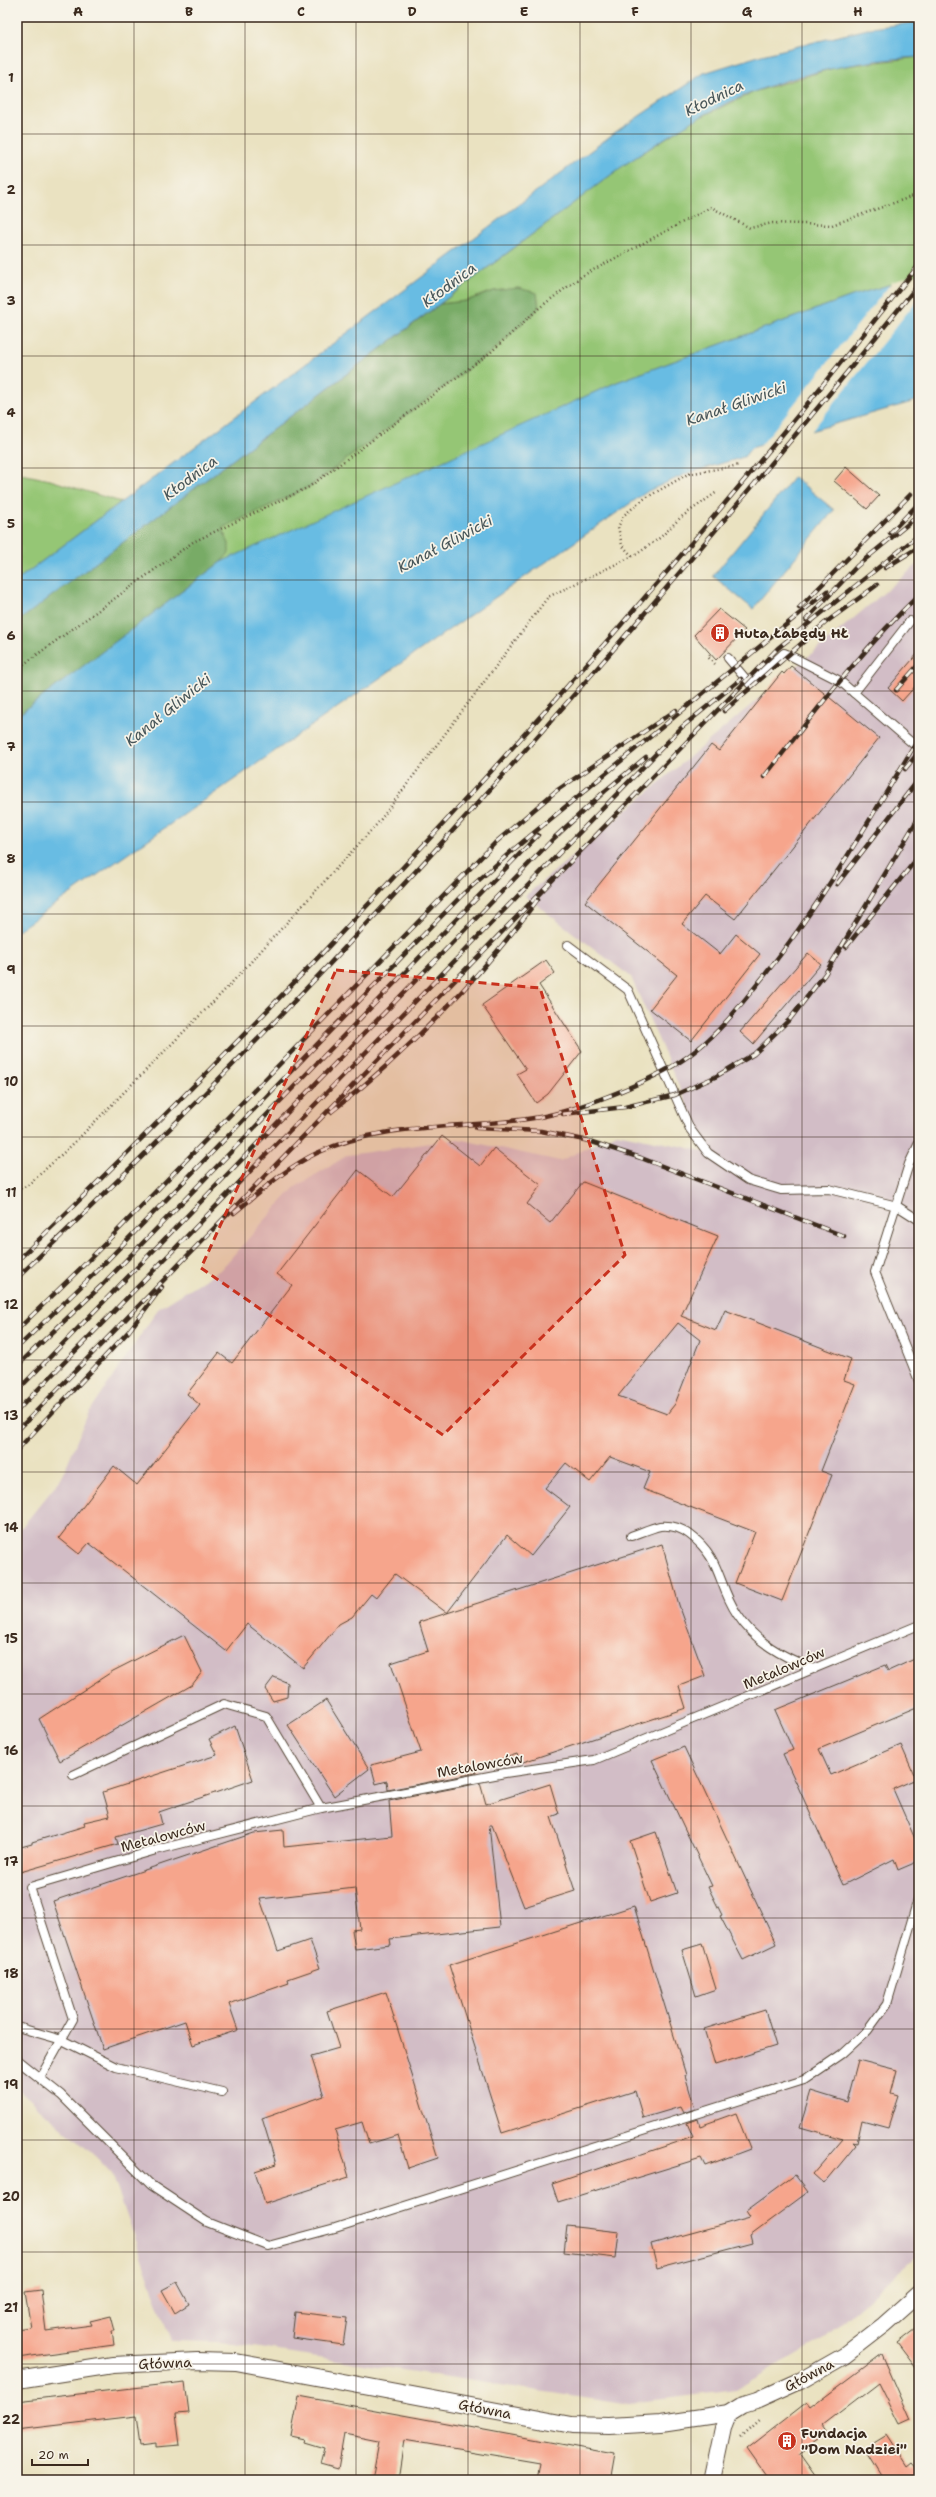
<svg xmlns="http://www.w3.org/2000/svg" width="936" height="2497" viewBox="0 0 936 2497" font-family="'Shantell Sans',sans-serif">
  <style>
    .industrial { fill: #d2bdc6 }
    .green { fill: #95c675; stroke: #68784a }
    .forest { fill: #78ab66; stroke: #5a6a42 }
    .water { fill: #67bce3; stroke: #517380 }
    .pier { fill: #eae2c1 }
    .building { fill: #f6a58c; fill-rule: evenodd }
    .lines { fill: none; stroke-linecap: round; stroke-linejoin: round }
    .lane-casing { stroke: #554636; stroke-width: 10 }
    .street-casing { stroke: #554636; stroke-width: 18 }
    .path { stroke: #554636; stroke-width: 2.5; stroke-dasharray: 1 3; stroke-linecap: butt }
    .lane { stroke: #fff; stroke-width: 8 }
    .street { stroke: #fff; stroke-width: 16 }
    .rail-casing { stroke: #3b2a1e; stroke-width: 4.5 }
    .rail { stroke: #f7f3e8; stroke-width: 3; stroke-dasharray: 9; stroke-linecap: butt }
    .marked { fill: #c8321e; fill-opacity: 0.2; stroke: #c8321e; stroke-width: 3; stroke-dasharray: 8 5; stroke-linejoin: round }
    .grid { fill: none; stroke: #3b2a1e; stroke-width: 1; stroke-opacity: 0.55 }
    .labels { text-anchor: middle; dominant-baseline: central; stroke-width: 3.5; stroke-linejoin: round; paint-order: stroke }
    .poi-label { font-size: 14px; font-weight: bold; fill: #3b2a1e; stroke: #f7f3e8; text-anchor: start }
    .street-label { font-size: 14px; fill: #3b2a1e; stroke: #f7f3e8 }
    .water-label { font-size: 15px; font-style: italic; fill: #485659; stroke: #f7f3e8 }
    .neatline { fill: none; stroke: #3b2a1e; stroke-width: 1.5 }
    .grid-label { font-size: 13px; text-anchor: middle; font-weight: bold; fill: #3b2a1e }
  </style>
  <rect width="100%" height="100%" fill="#f7f3e8"/>
  <filter id="ink" filterUnits="userSpaceOnUse"><feTurbulence type="fractalNoise" baseFrequency=".025" numOctaves="2"/><feDisplacementMap in="SourceGraphic" scale="8" xChannelSelector="R" yChannelSelector="G"/><feConvolveMatrix kernelMatrix="1 2 1 2 8 2 1 2 1" color-interpolation-filters="sRGB"/></filter>
  <filter id="wash" filterUnits="userSpaceOnUse"><feTurbulence type="fractalNoise" baseFrequency=".012" numOctaves="4" result="noise"/><feDisplacementMap in="SourceGraphic" scale="16" xChannelSelector="R" yChannelSelector="G"/><feGaussianBlur stdDeviation="0.9" result="paint"/><feColorMatrix in="noise" values="0 0 0 0 0 0 0 0 0 0 0 0 0 0 0 0 0 1.4 0 .05"/><feComposite in="paint" operator="in"/></filter>
  <g filter="url(#wash)">
    <rect width="100%" height="100%" fill="#eae2c1"/>
    <path class="industrial" d="M919,563v1692l-95,83 -88,52 -113,14 -403,-62 -49,-1 -59,-167 -16,-17 -79,-69v-555l44,-54 27,-65 70,-105 62,-39 74,-82 54,-33 110,-16 102,22 57,-28 91,19 -77,-175 -106,-81z"/>
    <g class="green">
      <path d="M919,57v219l-64,19 -238,87 -329,152 -67,28 8,-18 -7,-16 87,-41 182,-135 48,-44 -2,-15 -43,-2 -28,10 -26,3 184,-139 70,-45 63,-29 80,-24z"/>
      <path d="M17,473l33,7 71,22 -104,78z"/>
    </g>
    <path class="forest" d="M518,288l19,5 2,15 -48,44 -182,135 -87,41 7,16v9l-8,9 -204,154v-94l423,-318 26,-3 28,-10z"/>
    <g class="water">
      <path d="M919,22v35c-77,4 -159,25 -226,64 -23,13 -46,29 -69,44l-607,457v-42l600,-449 87,-58 58,-18 110,-27z"/>
      <path d="M919,276v124l-168,48 -7,9 -56,16 -40,18 -631,440v-215l204,-154 396,-180 238,-87z"/>
      <path d="M794,477l40,33 -81,99 -40,-33z"/>
    </g>
    <path class="pier" d="M919,274v24l-109,135 -52,16 134,-167z"/>
    <g id="blocks">
      <g class="building">
        <path d="M846,467l33,29 -12,13 -33,-28z"/>
        <path d="M719,609l26,21 -29,30 -22,-25z"/>
        <path d="M919,652v30l-17,19 -14,-13z"/>
        <path d="M791,666l88,72 -144,181 -30,-23 -23,28 38,30 16,-20 24,20 -69,87 -41,-32 27,-34 -92,-73 126,-157 8,6 63,-79 2,2z"/>
        <path d="M808,953l13,11 -68,80 -13,-12z"/>
        <path d="M546,960l9,13 -16,12 43,66 -34,43 -12,9 -19,-29 9,-5 -44,-64z"/>
        <path d="M442,1136l38,30 14,-18 47,37 -14,19 23,19 33,-41 135,54 -37,80 35,14 9,-20 126,49 -7,21 11,4 -34,87 11,4 -50,126 -47,-18 20,-51 -112,-43 7,-17 -40,-15 -20,25 -24,-19 -21,25 25,19 -39,49 -24,-21 -60,78 -52,-39 -19,24 -5,-4 -19,23 -13,7 -36,44 -56,-44 -21,27 -137,-108 -10,11 -20,-16 55,-72 23,19 63,-80 -13,-11 32,-41 13,10 60,-78 -15,-11 81,-104 35,27zM678,1323l22,17 -25,64 -8,10 -49,-18z"/>
        <path d="M662,1544l17,61 26,71 -26,10 7,22 -166,55 -3,-9 -42,14 1,5 -88,17 -1,-9 -11,3 -5,-19 50,-13 -30,-89 37,-12 -9,-29z"/>
        <path d="M184,1635l18,37 -10,13 -132,76 -21,-42 74,-48z"/>
        <path d="M919,1657v50l-100,42 12,26 70,-30 15,34 -23,10 26,59v13l-21,9 -4,-11 -51,26 -60,-131 10,-4 -18,-40 110,-45 3,6z"/>
        <path d="M274,1677l14,6 -1,14 -14,4 -8,-12z"/>
        <path d="M326,1700l43,69 -35,27 -46,-71z"/>
        <path d="M235,1726l18,54 -94,32 3,12 -46,13 2,7 -101,29v-25l15,-4v-2l53,-16 -1,-4 26,-6 -7,-24 114,-37 -8,-16z"/>
        <path d="M684,1747l92,197 -33,16 -23,-44 2,-1 -14,-28 4,-1 -60,-126z"/>
        <path d="M480,1783l6,21 64,-20 9,30 -8,3 24,74 -51,16 -32,-82h-3l11,102 -110,12 1,6 -36,4 -3,-19 8,-1 -5,-41 -95,11 18,52 32,-11 10,28 -32,11 1,4 -60,21 9,26 -45,15 -8,-24 -82,28 -50,-148 201,-68 29,-3 1,17 108,-11 -3,-35z"/>
        <path d="M656,1832l21,61 -27,9 -20,-61z"/>
        <path d="M634,1906l52,169h-1l10,34 -12,4 -3,-6 -37,11 -8,-27 -133,42 -53,-168z"/>
        <path d="M702,1944l14,45 -20,7 -14,-46z"/>
        <path d="M386,1992l52,166 -30,10 -10,-33 -29,9 -7,-22 -27,8 14,47 -84,27 -10,-33 21,-7 -14,-46 62,-22 -13,-40 28,-8 -12,-37z"/>
        <path d="M765,2010l11,36 -61,19 -11,-36z"/>
        <path d="M858,2060l39,10 -6,23 7,2 -10,32 -26,-7 -5,23 -4,-1 3,3 -32,39 -11,-10 30,-35 -43,-12 11,-36 36,11z"/>
        <path d="M736,2113l14,36 -45,17 -4,-8 -143,44 -6,-18 141,-47 -6,-14 11,-4 2,7z"/>
        <path d="M795,2175l13,17 -58,43 2,8 -95,25 -6,-24 99,-27 -4,-6z"/>
        <path d="M567,2226l52,6 -3,26 -52,-6z"/>
        <path d="M177,2282l12,22 -14,9 -13,-23z"/>
        <path d="M41,2290l5,41 46,-6 -2,-4 21,-5 4,15h-3l2,14 -97,13v-28l14,-2 -6,-36z"/>
        <path d="M295,2312l52,6 -4,27 -51,-7z"/>
        <path d="M919,2326v46l-22,-29z"/>
        <path d="M882,2354l29,66 -11,5 -21,-42 -56,43 5,7 -29,20 19,27h-49l-22,-31 59,-46 4,5z"/>
        <path d="M185,2382l4,31 -13,1 4,31 -24,2v-4l-16,2 -4,-29 -119,14v-29z"/>
        <path d="M299,2396l316,58 -4,23h-5l-1,3h-68l3,-17 -136,-23 -6,40h-26l7,-39 -35,-7 -6,35 -18,-5 4,-16 -20,-6 1,-3 -14,-3z"/>
        <path d="M887,2435l20,31 5,-4 7,8v10h-36l-19,-31z"/>
      </g>
    </g>
  </g>
  <g filter="url(#ink)">
    <use href="#blocks" fill-opacity="0" stroke="#554636" stroke-width="1"/>
    <g class="lines">
      <g class="lane-casing">
        <g id="lane">
          <path d="M728,658l22,26 34,-31 5,2 51,26 79,68"/>
          <path d="M854,693l56,-72"/>
          <path d="M568,945l60,45 62,139 18,24 40,27 33,10 48,-1 68,17 22,14"/>
          <path d="M919,1143l-10,21 -34,108 44,109"/>
          <path d="M631,1536c9,-3 20,-8 29,-10 11,-1 21,2 29,8 33,24 28,50 48,80 18,28 46,43 77,55"/>
          <path d="M73,1775l151,-71 42,12 55,92"/>
          <path d="M17,2027l45,13 54,27 106,25"/>
          <path d="M17,2060l44,35 90,90 56,37 61,24 67,-18 469,-148 38,-26 26,-24 19,-26 32,-108"/>
          <path d="M40,2078l33,-59 -43,-132 126,-37 165,-42 184,-35 89,-13 325,-135"/>
        </g>
      </g>
      <g class="street-casing">
        <g id="street">
          <path d="M17,2380l96,-15 84,-4 39,1 336,63 36,1 53,-3 68,-10 13,-8 16,-5 42,-19 44,-25 40,-31 35,-31"/>
          <path d="M712,2480l11,-52 6,-15"/>
        </g>
      </g>
      <g class="path">
        <path d="M632,556l-10,-11 -4,-18 6,-12 20,-16 44,-25 52,-9"/>
        <path d="M710,655l-2,2 7,7"/>
        <path d="M17,669l176,-127 116,-55 182,-135 48,-44 43,-32 129,-69 39,21 23,-5 59,2 87,-31"/>
        <path d="M17,1190l11,-5 44,-40 154,-156 152,-166 170,-226 89,-43 24,-17 19,-19 37,-26"/>
        <path d="M740,2437l20,-18"/>
      </g>
      <use href="#lane" class="lane"/>
      <use href="#street" class="street"/>
      <g class="rail-casing">
        <g id="rail">
          <path d="M890,533l29,-30"/>
          <path d="M885,568l34,-21"/>
          <path d="M799,608l112,-114"/>
          <path d="M806,620l51,-54 62,-51"/>
          <path d="M896,690l23,-26"/>
          <path d="M724,711l101,-88 52,-38"/>
          <path d="M905,769l14,-17"/>
          <path d="M764,777c49,-62 97,-127 155,-182"/>
          <path d="M837,884l82,-105"/>
          <path d="M846,947l73,-91"/>
          <path d="M331,1112c75,-58 151,-136 207,-213"/>
          <path d="M563,1114l62,-7 50,-12 40,-18 39,-23 36,-35 35,-45 94,-157"/>
          <path d="M476,1128l65,3 48,10 52,17 203,78"/>
          <path d="M234,1213c26,-21 53,-46 83,-60 70,-33 149,-23 223,-36 42,-8 122,-39 155,-66 27,-21 47,-48 69,-75 59,-75 106,-157 155,-238"/>
          <path d="M17,1261c263,-255 515,-524 749,-807 52,-62 102,-126 153,-189"/>
          <path d="M17,1278c325,-308 621,-647 902,-994"/>
          <path d="M17,1330l70,-68 409,-420 60,-51 120,-81"/>
          <path d="M17,1348l78,-75 368,-379 50,-44 314,-259"/>
          <path d="M17,1366l84,-80 437,-451"/>
          <path d="M17,1391l536,-552 52,-48 41,-34"/>
          <path d="M17,1411l665,-684 59,-48"/>
          <path d="M17,1431l761,-783 141,-113"/>
          <path d="M17,1450l112,-119 33,-44"/>
        </g>
      </g>
      <use href="#rail" class="rail"/>
    </g>
  </g>
  <path class="marked" d="M336,970l204,18 85,267 -182,180 -242,-167z"/>
  <path class="grid" d="M134,17v2463M245,17v2463M356,17v2463M468,17v2463M580,17v2463M691,17v2463M802,17v2463M17,134h902M17,245h902M17,356h902M17,468h902M17,580h902M17,691h902M17,802h902M17,914h902M17,1026h902M17,1137h902M17,1248h902M17,1360h902M17,1472h902M17,1583h902M17,1694h902M17,1806h902M17,1918h902M17,2029h902M17,2140h902M17,2252h902M17,2364h902"/>
  <defs>
    <g id="building-disc" transform="scale(1)"><circle r="9.5" fill="#c8321e" stroke="#f7f3e8"/><path d="M-4-6H4V6H1V3H-1V6H-4ZM-2.5-4.3h1.7v1.8h-1.7ZM.8-4.3h1.7v1.8H.8ZM-2.5-1h1.7V.8h-1.7ZM.8-1h1.7V.8H.8Z" fill="#fff"/></g>
  </defs>
  <g fill-rule="evenodd">
    <use href="#building-disc" x="720" y="633"/>
    <use href="#building-disc" x="787" y="2441"/>
  </g>
  <g class="labels">
    <g class="poi-label">
      <text x="734" y="633">Huta Łabędy HŁ</text>
      <text x="801" y="2433">Fundacja<tspan x="801" dy="16">"Dom Nadziei"</tspan></text>
    </g>
    <g class="street-label">
      <text transform="translate(784 1668) rotate(-23)">Metalowców</text>
      <text transform="translate(480 1765) rotate(-10)">Metalowców</text>
      <text transform="translate(163 1836) rotate(-15)">Metalowców</text>
      <text transform="translate(165 2363) rotate(-2)">Główna</text>
      <text transform="translate(809 2375) rotate(-28)">Główna</text>
      <text transform="translate(485 2409) rotate(11)">Główna</text>
    </g>
    <g class="water-label">
      <text transform="translate(714 98) rotate(-26)">Kłodnica</text>
      <text transform="translate(449 285) rotate(-37)">Kłodnica</text>
      <text transform="translate(736 404) rotate(-19)">Kanał Gliwicki</text>
      <text transform="translate(190 478) rotate(-37)">Kłodnica</text>
      <text transform="translate(445 544) rotate(-28)">Kanał Gliwicki</text>
      <text transform="translate(168 710) rotate(-39)">Kanał Gliwicki</text>
    </g>
  </g>
  <rect width="936" height="2497" fill="none" stroke="#f7f3e8" stroke-width="44"/>
  <path d="M32 2459v6h56v-6" fill="none" stroke="#3b2a1e" stroke-width="2"/>
  <text x="38" y="2459" font-size="12" fill="#3b2a1e" stroke="#f7f3e8" stroke-width="3" paint-order="stroke">20 m</text>
  <rect x="22" y="22" width="892" height="2453" class="neatline"/>
  <g class="grid-label">
    <text x="78" y="16">A</text>
    <text x="189" y="16">B</text>
    <text x="301" y="16">C</text>
    <text x="412" y="16">D</text>
    <text x="524" y="16">E</text>
    <text x="635" y="16">F</text>
    <text x="747" y="16">G</text>
    <text x="858" y="16">H</text>
    <text x="11" y="82">1</text>
    <text x="11" y="194">2</text>
    <text x="11" y="305">3</text>
    <text x="11" y="417">4</text>
    <text x="11" y="528">5</text>
    <text x="11" y="640">6</text>
    <text x="11" y="751">7</text>
    <text x="11" y="863">8</text>
    <text x="11" y="974">9</text>
    <text x="11" y="1086">10</text>
    <text x="11" y="1197">11</text>
    <text x="11" y="1309">12</text>
    <text x="11" y="1420">13</text>
    <text x="11" y="1532">14</text>
    <text x="11" y="1643">15</text>
    <text x="11" y="1755">16</text>
    <text x="11" y="1866">17</text>
    <text x="11" y="1978">18</text>
    <text x="11" y="2089">19</text>
    <text x="11" y="2201">20</text>
    <text x="11" y="2312">21</text>
    <text x="11" y="2424">22</text>
  </g>
</svg>
